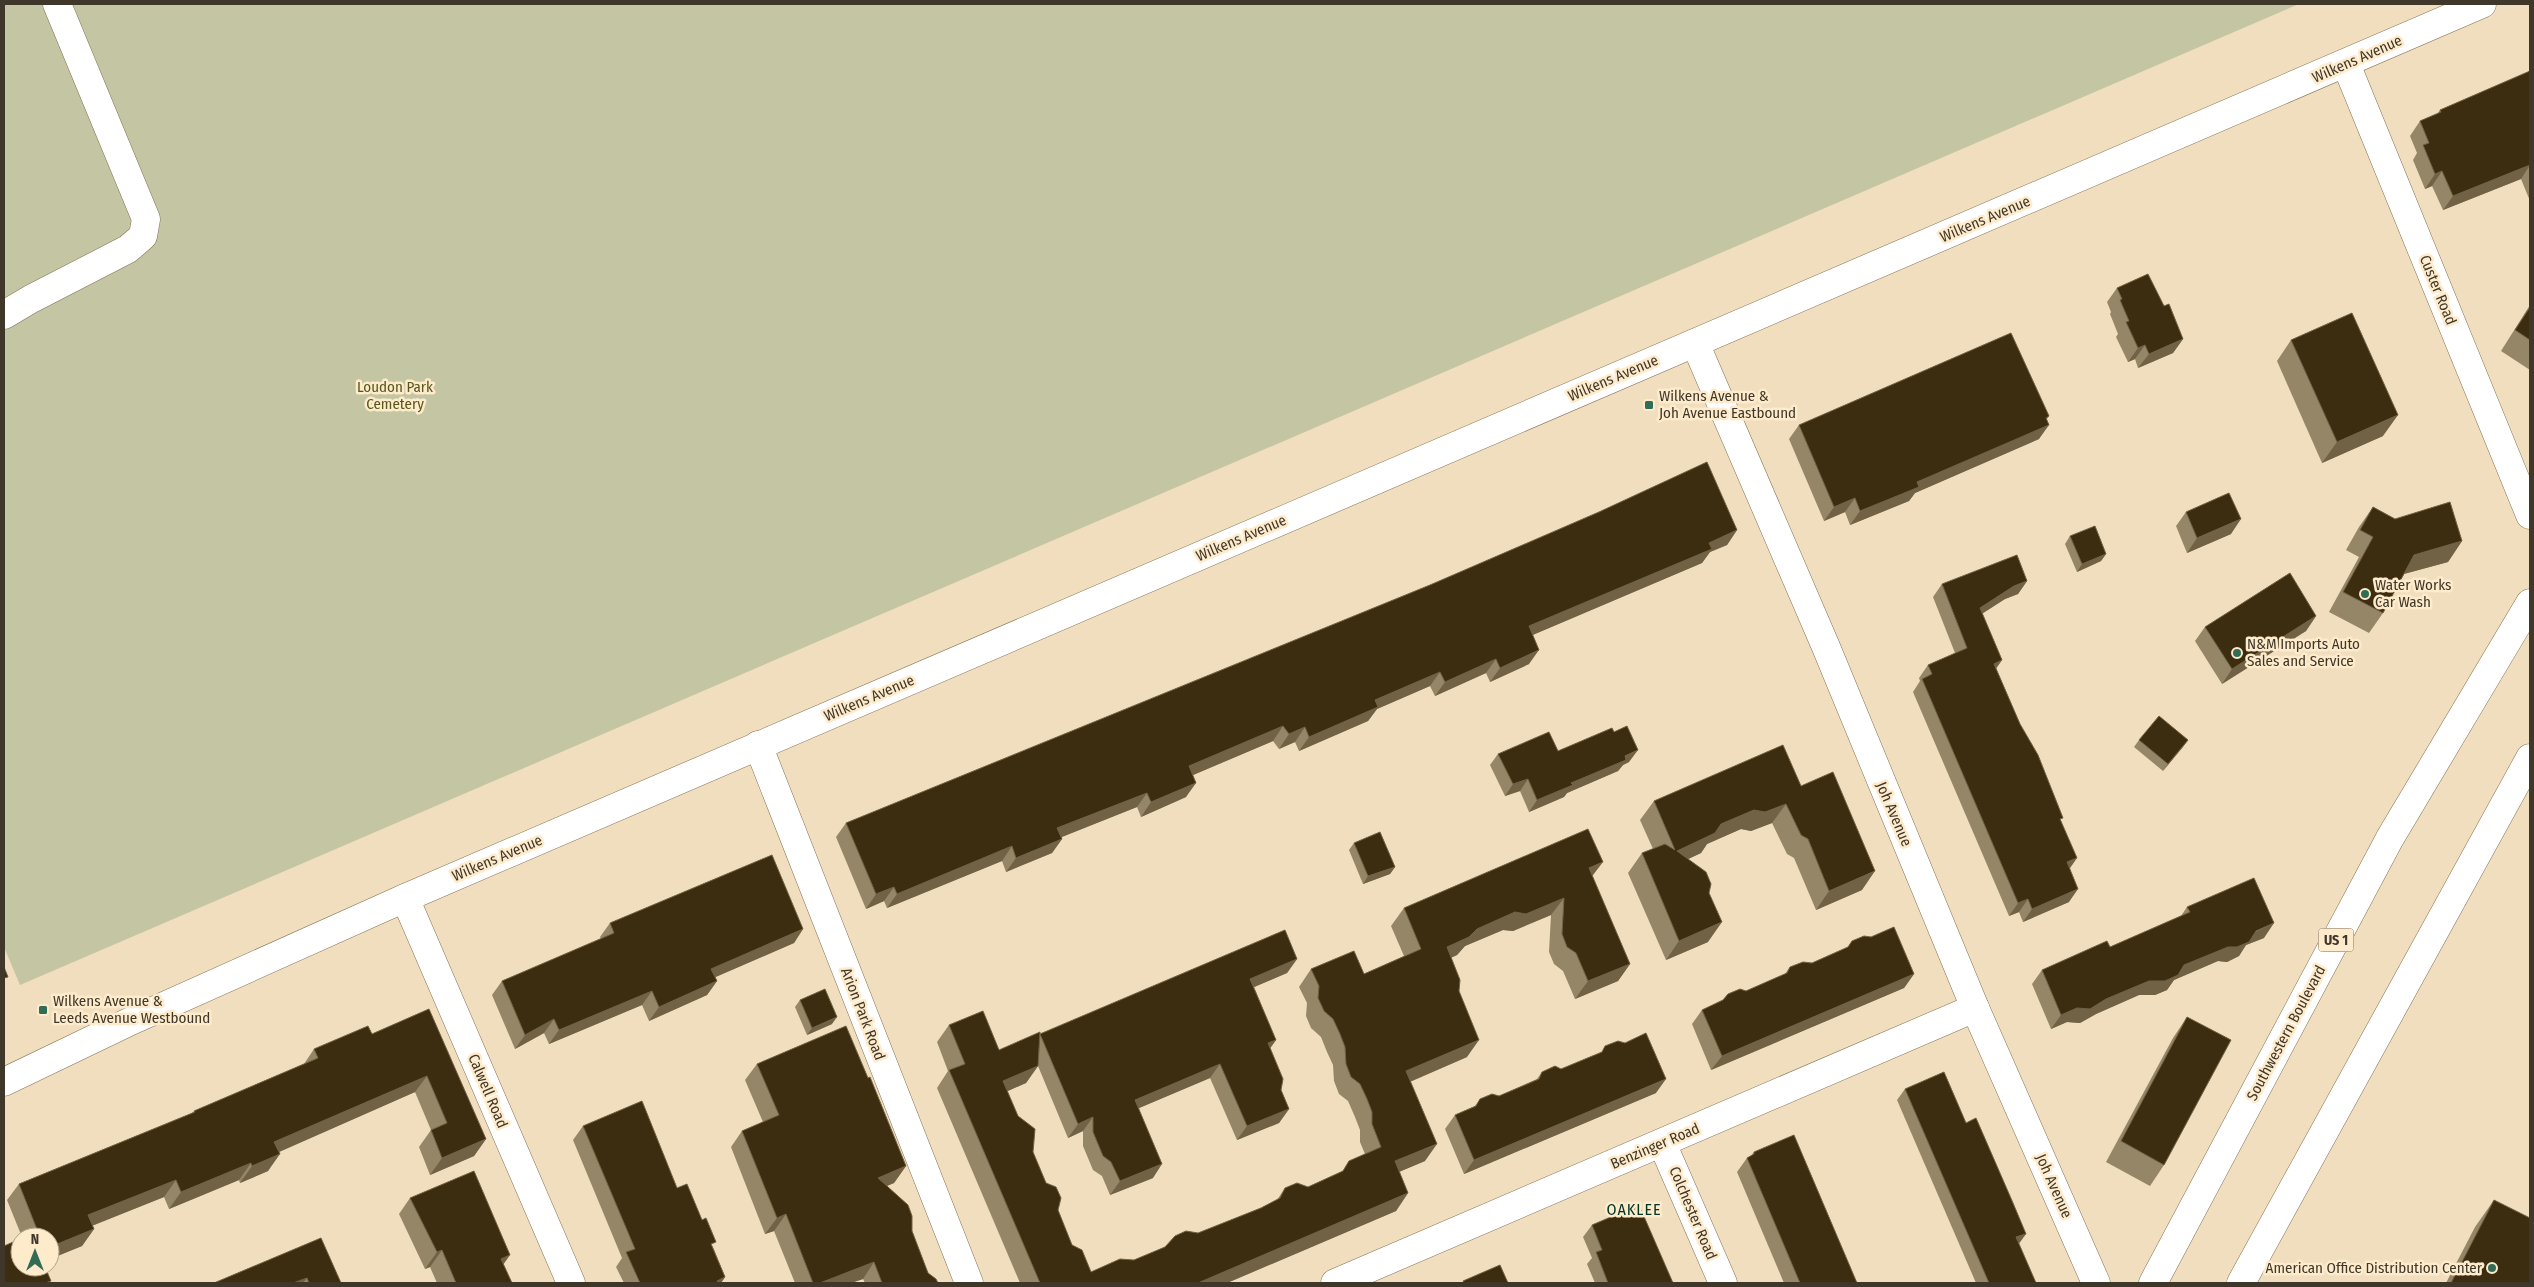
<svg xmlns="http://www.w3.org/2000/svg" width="2534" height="1287" viewBox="0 0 2534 1287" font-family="'Fira Sans Condensed',sans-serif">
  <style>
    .green { fill: #c3c5a3 }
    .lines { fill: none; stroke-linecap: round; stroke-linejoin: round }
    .street-casing { stroke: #847355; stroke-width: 29 }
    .secondary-casing { stroke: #847355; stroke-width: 29 }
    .primary-casing { stroke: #847355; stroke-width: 29 }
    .street { stroke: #fff; stroke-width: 28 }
    .secondary { stroke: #fff; stroke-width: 28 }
    .primary { stroke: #fff; stroke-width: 28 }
    .wall { fill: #968668 }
    .shaded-wall { fill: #726245 }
    .building { fill: #3c2d11; stroke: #726245 }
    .poi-dot { fill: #306c56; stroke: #feebcb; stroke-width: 2 }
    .labels { text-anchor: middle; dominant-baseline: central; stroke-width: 5; stroke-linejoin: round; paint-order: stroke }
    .shield { fill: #feebcb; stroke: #786d5a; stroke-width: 1 }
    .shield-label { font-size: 14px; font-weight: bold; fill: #3f372a }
    .street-label { font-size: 15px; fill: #3f372a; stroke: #feebcb }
    .park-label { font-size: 15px; fill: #55571b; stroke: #feebcb }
    .poi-label { font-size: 15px; fill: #3f372a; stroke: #feebcb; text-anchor: start }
    .neighbourhood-label { font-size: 16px; letter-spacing: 1px; fill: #013627; stroke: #feebcb }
  </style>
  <rect width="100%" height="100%" fill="#f1debe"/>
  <path class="green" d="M4,4h2295l-2279,981 -16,-38z"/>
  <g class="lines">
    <g class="street-casing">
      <g id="street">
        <path d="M2346,64l184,451"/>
        <path d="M4,315l27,-16 97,-50 15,-13 3,-17 -89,-215"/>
        <path d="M1695,343l131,304 149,361 121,275"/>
        <path d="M758,745l211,538"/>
        <path d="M405,898l166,385"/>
        <path d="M1662,1143l61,140"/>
        <path d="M1335,1283l640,-275"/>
      </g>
    </g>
    <g class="secondary-casing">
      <path id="secondary" d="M4,1082l129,-62 272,-122 2077,-894"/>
    </g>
    <g class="primary-casing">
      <g id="primary">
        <path d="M2153,1283l237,-445 140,-235"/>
        <path d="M2241,1283l289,-525"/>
      </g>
    </g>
    <use href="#street" class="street"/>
    <use href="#secondary" class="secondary"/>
    <use href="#primary" class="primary"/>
  </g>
  <g class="wall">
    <path d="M2530,71v130l-9,-22 -78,31 -11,-24 -7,3 -12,-29 4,-7 -7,-17 10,-15 17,-7 3,-4z"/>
    <path d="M2117,288l47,18 19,33 -10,14 -35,15 -3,-9 -7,3 -12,-25 2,-3 -8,-20 1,-2 -4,-10z"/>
    <path d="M2530,305v65l-29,-19z"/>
    <path d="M2291,340l92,96 -61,27 -45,-102z"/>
    <path d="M2046,419l-7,20 -124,54 -6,8 -59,24 -5,-13 -21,9 -35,-82 10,-14z"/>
    <path d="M2373,507l22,12 67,22 -14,21 -44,12 -21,39 -14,20 -40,-21 30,-55 -13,-7 13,-23z"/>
    <path d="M2186,512l45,22 -44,19 -11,-27z"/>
    <path d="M1737,530l-10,15 -17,7 -8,11 -170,72 -3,29 -39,18 -4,-9 -51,23 -5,-10 -53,23 -9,12 -69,30 -4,-9 -16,7 -6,-8 -80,34 -7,22 -45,20 -4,-10 -76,30 1,2 -10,14 -46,19 -4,-11 -115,47 -3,-7 -18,8 -30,-72 10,-14z"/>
    <path d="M2070,536l36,18 -5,7 -24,11 -12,-28z"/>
    <path d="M2027,581l-9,13 -13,5 -23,14 20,47 -6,8 65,153 9,48 -1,33 -46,20 -4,-10 -10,4 -96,-224 7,-11 -1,-3 9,-13 27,-12 -22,-56 9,-13z"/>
    <path d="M2316,616l-10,15 -84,53 -27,-43 10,-14z"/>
    <path d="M2139,740h49l-25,31 -29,-24z"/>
    <path d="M1558,751l71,11 -6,3 -5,6 -51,22 -3,4 -35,15 -9,-21 -15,5 -15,-31 8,-11z"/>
    <path d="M1801,786l61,104 -46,20 -22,-52 -7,-4 -15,-31 -21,8 -10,-2 -34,15 -6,9 -13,6 21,34 -1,49 -42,18 -38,-87 14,-20 11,-4 -13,-29 14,-19z"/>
    <path d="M1354,843l41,24 -5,7 -27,10 -14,-34z"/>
    <path d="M1592,876l38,88 -12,17 -43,18 -12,-28 -9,-7 -5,-12 2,-37 -38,16 -10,-1 -38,16 -8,9 -6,3 8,33 8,66 -57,25 15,79 -26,11 9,21 -12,18 -169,72h-207l-83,-195 11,-17 -11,-29 12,-17 50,25 41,-15 257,-76 -10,14 -33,14 22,53 -6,8 11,42 8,19 -10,14 -42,17 -27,-62 -71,30 14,70 -43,17 -8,-19 -9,-6 -10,-24v-15l-15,7 -30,-72 -12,17 -19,8 65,154 19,27 43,-12 127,-52 16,-8 8,-12 23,-1 34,-15 7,-11 16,-7 -5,-12v-12l-5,-13 -7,-16 -9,-7 -5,-13 -1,-16 -6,-13 -6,-15 -10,-9 -5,-12 1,-13 -8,-16 12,-18 53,5 40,-18 -13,-30 13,-18z"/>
    <path d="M2187,907l77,31 -18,7 -7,11 -12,6 -9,-1 -44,19 -7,10 -12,5h-16l-43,19 -16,9 -13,-1 -16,7 -19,-45 10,-14 68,-23 71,-31z"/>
    <path d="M610,923l193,6 -9,14 -79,34 2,4 -10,14 -58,26 -7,-16 -93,39 -5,-11 -29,16 -23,-54 10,-14 99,-42 -1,-2z"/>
    <path d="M1790,967l124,7 -10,14 -193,82 -19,-46 10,-14 83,-36z"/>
    <path d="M800,1000l32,24 -25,11 -12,-28z"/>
    <path d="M429,1009l57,130 -12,17 -44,19 -11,-28 12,-17 -16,-38 -136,60 -11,19 -28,12 -1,-3 -70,29 -5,-12 -72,29 2,3 -12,17 -32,13v-22h-28l-15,-37 12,-16 173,-71 2,-2 110,-47 10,-15 58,-15z"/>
    <path d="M2187,1017l-23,148 -14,21 -44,-24 67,-124z"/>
    <path d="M757,1064l149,102 -12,17 -7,3 25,45 16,42 10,10h-73l-2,-4 -12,4h-56l-21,-52 -9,3 -34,-87 11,-16 21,-9 -18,-42z"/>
    <path d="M1561,1069l95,24 -192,81 -19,-45 10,-14 20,-9 5,-7 19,-3 38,-17 5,-7z"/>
    <path d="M1905,1089l114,155 17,39h-60l-79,-183z"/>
    <path d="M583,1126l94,62 36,59 12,30 -4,6h-97l-8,-16 6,-9 -49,-118z"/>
    <path d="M1754,1152l103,131h-73l-47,-111 10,-14 4,-2z"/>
    <path d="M410,1198l102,85h-75l-7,-16 -5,2 -26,-55z"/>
    <path d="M2494,1200l36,83h-84l29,-56z"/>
    <path d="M1592,1225l81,58h-78l-8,-19 5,-6 -9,-21z"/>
    <path d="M321,1238l20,45h-127z"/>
  </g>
  <g class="shaded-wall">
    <path d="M2530,165l-9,14 -78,31 10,-14z"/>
    <path d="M2442,171l-10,15 -7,3 10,-15z"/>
    <path d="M2183,339l-10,14 -35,15 11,-14z"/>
    <path d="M2145,345l-10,14 -7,3 10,-14z"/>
    <path d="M2398,415l-15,21 -61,27 15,-21z"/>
    <path d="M2049,416l-10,13 10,-4 -10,14 -124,54 -6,8 -59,24 10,-14z"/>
    <path d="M1855,498l-10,14 -21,9 10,-14z"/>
    <path d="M2241,519l-10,15 -44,19 10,-15z"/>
    <path d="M1737,530l-10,15 -17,7 -8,11 -183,78 10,-15z"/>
    <path d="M2462,541l-14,21 -48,13 14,-20z"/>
    <path d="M2106,554l-5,7 -24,11 5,-8z"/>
    <path d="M2027,581l-9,13 -13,5 -34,22 9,-13 34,-22z"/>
    <path d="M2316,616l-10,15 -84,53 10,-15z"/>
    <path d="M1539,650l-10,14 -39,18 10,-14z"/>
    <path d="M1496,659l-10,14 -51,23 10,-14z"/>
    <path d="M2002,660l-9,13 1,-9z"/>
    <path d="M1440,672l-10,14 -53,23 -9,12 -69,30 10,-14 66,-37z"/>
    <path d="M1283,726l-10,15 -94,40 10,-15z"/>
    <path d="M1305,727l-10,15 -16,7 10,-15z"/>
    <path d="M2188,740l-5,7 -20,24 5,-7z"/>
    <path d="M1638,750l-9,12 -6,3 -5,6 -51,22 -3,4 -35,15 8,-12 88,-44z"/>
    <path d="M1528,779l-8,12 -15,5 8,-12z"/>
    <path d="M1196,783l-10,14 -45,20 10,-15z"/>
    <path d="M1147,793l-10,14 -90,36 10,-15z"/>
    <path d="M1786,804l-14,19 -21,8 -10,-2 -34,15 -6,9 -38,18 14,-20 44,-27 33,-14z"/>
    <path d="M1062,839l-10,14 -46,19 10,-14z"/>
    <path d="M1012,846l-10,15 -115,47 10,-14z"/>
    <path d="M2077,858l-9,13 -1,-9z"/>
    <path d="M1603,862l-13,17 -1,-11z"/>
    <path d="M1395,867l-5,7 -27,10 5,-8z"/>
    <path d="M1875,871l-13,19 -46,20 13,-19z"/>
    <path d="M894,887l-10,14 -18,8 10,-15z"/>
    <path d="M2078,889l-9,13 -46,20 9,-13z"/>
    <path d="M1564,898l-13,17 -38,16 -10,-1 -38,16 -8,9 -23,10 13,-18 30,-18 38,-17z"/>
    <path d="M2028,899l-9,13 -10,4 9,-13z"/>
    <path d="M1722,922l-14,20 -42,18 13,-19z"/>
    <path d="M2274,923l-10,15 -18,7 -7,11 -12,6 -9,-1 -44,19 -7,10 -12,5h-16l-43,19 -16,9 -13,-1 -16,7 10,-14 16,-7 29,-9 78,-34z"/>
    <path d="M803,929l-9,14 -92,40 9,-14z"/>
    <path d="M1297,959l-10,14 -47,20 10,-14z"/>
    <path d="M1630,964l-12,17 -43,18 13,-18z"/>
    <path d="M1914,974l-10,14 -193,82 11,-14z"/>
    <path d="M717,981l-10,14 -58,26 10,-14z"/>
    <path d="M652,991l-10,14 -93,39 10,-14z"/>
    <path d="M837,1017l-5,7 -25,11 5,-7z"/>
    <path d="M554,1019l-10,14 -29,16 10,-14z"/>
    <path d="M1276,1040l-10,14 2,-11z"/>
    <path d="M1479,1040l-12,17 -74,32 13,-18z"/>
    <path d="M1220,1064l-10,14 -85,36 10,-14z"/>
    <path d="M1038,1066l-12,17 -36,16 13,-18z"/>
    <path d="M427,1076l-12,16 -152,67 11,-17z"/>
    <path d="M1666,1079l-10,14 -192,81 10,-14z"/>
    <path d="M1289,1109l-10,14 -42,17 10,-14z"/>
    <path d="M1093,1117l-10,14 -15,7 10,-14z"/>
    <path d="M486,1139l-12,17 -44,19 12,-17z"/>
    <path d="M1437,1144l-12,17 -43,18 13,-18z"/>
    <path d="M280,1154l-12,17 -28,12 12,-17z"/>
    <path d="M251,1163l-12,17 -70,29 12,-17z"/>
    <path d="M1162,1164l-9,14 -43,17 10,-14z"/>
    <path d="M906,1166l-12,17 -27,11 11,-16z"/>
    <path d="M176,1180l-12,17 -88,35 12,-17z"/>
    <path d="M1408,1193l-12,18 -169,72h-29z"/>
    <path d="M786,1214l-12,17 -9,3 12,-16z"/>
    <path d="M94,1229l-12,17 -32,13v-12z"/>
    <path d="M2026,1234l-8,11 -2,-8z"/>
    <path d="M442,1250l-12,17 -5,2 12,-17z"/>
    <path d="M510,1255l-12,17 3,-13z"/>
    <path d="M874,1262l-11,17 -12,4h-31z"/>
    <path d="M725,1277l-4,6h-6l2,-2z"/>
    <path d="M307,1278l-4,5h-10z"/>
  </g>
  <g class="building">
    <path d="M2530,71v94l-77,31 -11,-25 -7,3 -12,-29 6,-2 -9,-22 21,-9 -1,-2z"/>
    <path d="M2148,274l16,32 5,-2 14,35 -34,15 -4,-9 -7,3 -12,-26 3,-1 -9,-21 2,-1 -5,-11z"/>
    <path d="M2530,307v33l-15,-10z"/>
    <path d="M2352,313l46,102 -61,27 -46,-102z"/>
    <path d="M2011,333l38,83 -3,2 3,7 -132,57 2,5 -59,24 -5,-13 -21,9 -35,-82z"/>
    <path d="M1707,462l30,68 -28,13 3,6 -183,77 10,24 -39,18 -4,-9 -51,23 -5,-10 -65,28 3,7 -69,30 -4,-10 -16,7 -6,-8 -94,40 7,17 -45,19 -4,-9 -90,35 5,11 -46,19 -4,-12 -115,48 -3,-7 -18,7 -30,-71 584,-238 169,-73z"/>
    <path d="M2229,493l12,26 -44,19 -11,-26z"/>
    <path d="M2450,502l12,39 -48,14 -31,58 -40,-21 30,-55 -13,-7 13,-23 22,12z"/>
    <path d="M2095,526l11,28 -24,10 -12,-28z"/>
    <path d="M2017,555l10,26 -13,5 -34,22 22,52 -8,4 26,60 18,31 25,63 -3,1 17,39 -10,4 11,27 -46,20 -4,-10 -10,4 -96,-224 10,-5 -4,-9 39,-17 -25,-64z"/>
    <path d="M2290,573l26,43 -84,53 -27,-42z"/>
    <path d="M2159,716l29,24 -20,24 -29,-24z"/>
    <path d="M1627,726l11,24 -13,6 1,4 -55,23 2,2 -36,15 -9,-21 -15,5 -15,-30 51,-22 9,19 54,-23 2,4z"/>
    <path d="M1783,745l18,41 32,-14 42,99 -46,20 -21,-52 -7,-4 -15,-31 -21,8 -11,-2 -33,14 -6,9 -38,18 29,21 5,12 -2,9 13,29 -43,19 -37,-88 23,-9 10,6 -21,-49z"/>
    <path d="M1588,829l15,33 -14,6 41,96 -42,17 -12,-28 -9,-6 -5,-13 2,-36 -38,16 -11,-2 -38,17 -8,8 -22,10 13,33 -1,11 20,49 -73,31 31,73 -42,17 13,32 -210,90h-158l-91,-213 16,-6 -16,-39 34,-14 16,39 41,-18 -2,34 -35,15 15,35 17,13 -2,23 13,31 10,4 5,11 -3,12 14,35 10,5 9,22 29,-13 14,1 31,-13 10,-11 11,-5 12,2 63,-25 19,-10 5,-10 12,-5 11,4 35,-16 6,-10 32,-14 -9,-23v-12l-5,-13 -7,-15 -9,-7 -5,-13 -1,-17 -5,-13 -7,-15 -9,-8 -6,-13 1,-12 -8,-17 43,-18 10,23 57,-25 -17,-41z"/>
    <path d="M1380,832l15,35 -27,9 -14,-33z"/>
    <path d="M772,855l31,74 -92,40 6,12 -58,26 -7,-16 -93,39 -5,-11 -29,16 -23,-54 112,-48 -4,-10z"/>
    <path d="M2254,878l20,45 -18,8 -7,11 -12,5h-9l-44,18 -6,10 -13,6h-16l-43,18 -16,10 -13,-1 -16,7 -19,-45 65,-29 3,6 80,-35 -3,-5z"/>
    <path d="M1894,927l20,47 -192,82 -20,-46 21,-10 5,-6 12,-5 6,2 41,-18 3,-6 13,-5 9,1 36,-16 4,-6 12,-5 7,1z"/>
    <path d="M1285,930l12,29 -47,20 26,61 -8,3 15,36 -2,11 8,19 -42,17 -27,-62 -85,36 27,64 -42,17 -9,-19 -8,-6 -10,-24v-15l-15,7 -38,-90z"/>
    <path d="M4,967l4,10 -4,1z"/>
    <path d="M825,989l12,28 -25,11 -12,-28z"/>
    <path d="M429,1009l57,130 -44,19 -11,-28 16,-7 -20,-47 -153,66 6,12 -28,12 -1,-3 -70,29 -5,-12 -88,35 6,14 -44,18v-10h-10l-21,-53 176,-72 -1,-1 124,-53 -4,-9 54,-23 4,8z"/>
    <path d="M2187,1017l44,23 -67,125 -43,-24z"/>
    <path d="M846,1026l22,52 2,-1 36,89 -28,12 30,27 4,11v15l16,42 8,6 2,4h-56l-8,-21 -54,21h-7l-27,-69 -9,4 -35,-87 37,-16 -22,-51z"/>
    <path d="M1646,1033l20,46 -192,81 -19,-45 21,-9 4,-7 12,-5 7,2 40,-17 3,-7 13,-6 6,3 41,-17 3,-6 13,-5 7,2z"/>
    <path d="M1944,1072l22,51 10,-5 37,85 13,31 -10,3 20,46h-47l-84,-194z"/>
    <path d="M642,1101l35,87 10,-4 15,36 4,-2 10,24 -5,2 14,33 -8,4 1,2h-78l-14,-31 9,-3 -52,-123z"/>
    <path d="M1794,1135l63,148h-57l-53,-125 7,-4v-2z"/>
    <path d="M474,1171l36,84 -9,4 11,24h-56l-14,-33 -5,2 -27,-54z"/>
    <path d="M2494,1200l36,18v65h-79z"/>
    <path d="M1639,1205l34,78h-65l-12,-31 6,-2 -10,-25z"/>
    <path d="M321,1238l20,45h-32l-2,-5 -14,5h-79z"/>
    <path d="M20,1239v28h25l6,14 -6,2h-41v-37z"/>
    <path d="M1500,1265l8,18h-44l-1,-2z"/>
  </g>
  <g class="poi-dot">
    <rect x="1644" y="400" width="10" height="10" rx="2.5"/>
    <circle cx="2365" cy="594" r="5"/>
    <circle cx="2237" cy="653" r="5"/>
    <rect x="38" y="1005" width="10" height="10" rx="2.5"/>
    <circle cx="2492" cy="1268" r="5"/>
  </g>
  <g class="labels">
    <rect class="shield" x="2318.5" y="928.5" width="35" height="23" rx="4"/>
    <g class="shield-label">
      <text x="2336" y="940">US 1</text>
    </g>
    <g class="street-label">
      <text transform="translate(2357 59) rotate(-24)">Wilkens Avenue</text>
      <text transform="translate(1985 219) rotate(-23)">Wilkens Avenue</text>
      <text transform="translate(2438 290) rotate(68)">Custer Road</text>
      <text transform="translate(1613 378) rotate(-23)">Wilkens Avenue</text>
      <text transform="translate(1241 538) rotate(-23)">Wilkens Avenue</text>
      <text transform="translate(869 698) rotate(-23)">Wilkens Avenue</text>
      <text transform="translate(1894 814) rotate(67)">Joh Avenue</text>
      <text transform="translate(497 858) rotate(-23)">Wilkens Avenue</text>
      <text transform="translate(863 1014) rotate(69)">Arion Park Road</text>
      <text transform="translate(2286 1033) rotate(-62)">Southwestern Boulevard</text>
      <text transform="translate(488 1091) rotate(67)">Calwell Road</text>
      <text transform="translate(1655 1146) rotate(-23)">Benzinger Road</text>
      <text transform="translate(2054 1186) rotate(66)">Joh Avenue</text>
      <text transform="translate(1693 1213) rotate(67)">Colchester Road</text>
    </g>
    <g class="park-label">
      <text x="395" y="387">Loudon Park<tspan x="395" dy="17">Cemetery</tspan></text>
    </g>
    <g class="poi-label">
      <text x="1659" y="396">Wilkens Avenue &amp;<tspan x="1659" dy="17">Joh Avenue Eastbound</tspan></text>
      <text x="2375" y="585">Water Works<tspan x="2375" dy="17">Car Wash</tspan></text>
      <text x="2247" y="644">N&amp;M Imports Auto<tspan x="2247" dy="17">Sales and Service</tspan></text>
      <text x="53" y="1001">Wilkens Avenue &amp;<tspan x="53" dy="17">Leeds Avenue Westbound</tspan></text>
      <text x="2482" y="1268" text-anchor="end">American Office Distribution Center</text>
    </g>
    <g class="neighbourhood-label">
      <text x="1634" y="1209">OAKLEE</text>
    </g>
  </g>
  <rect width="2534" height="1287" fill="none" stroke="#3f372a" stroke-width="10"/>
  <g transform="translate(35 1252)"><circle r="24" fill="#feebcb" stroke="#b2a38b"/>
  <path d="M0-4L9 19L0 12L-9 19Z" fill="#306c56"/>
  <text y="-8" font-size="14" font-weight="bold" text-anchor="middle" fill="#3f372a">N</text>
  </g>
</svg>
